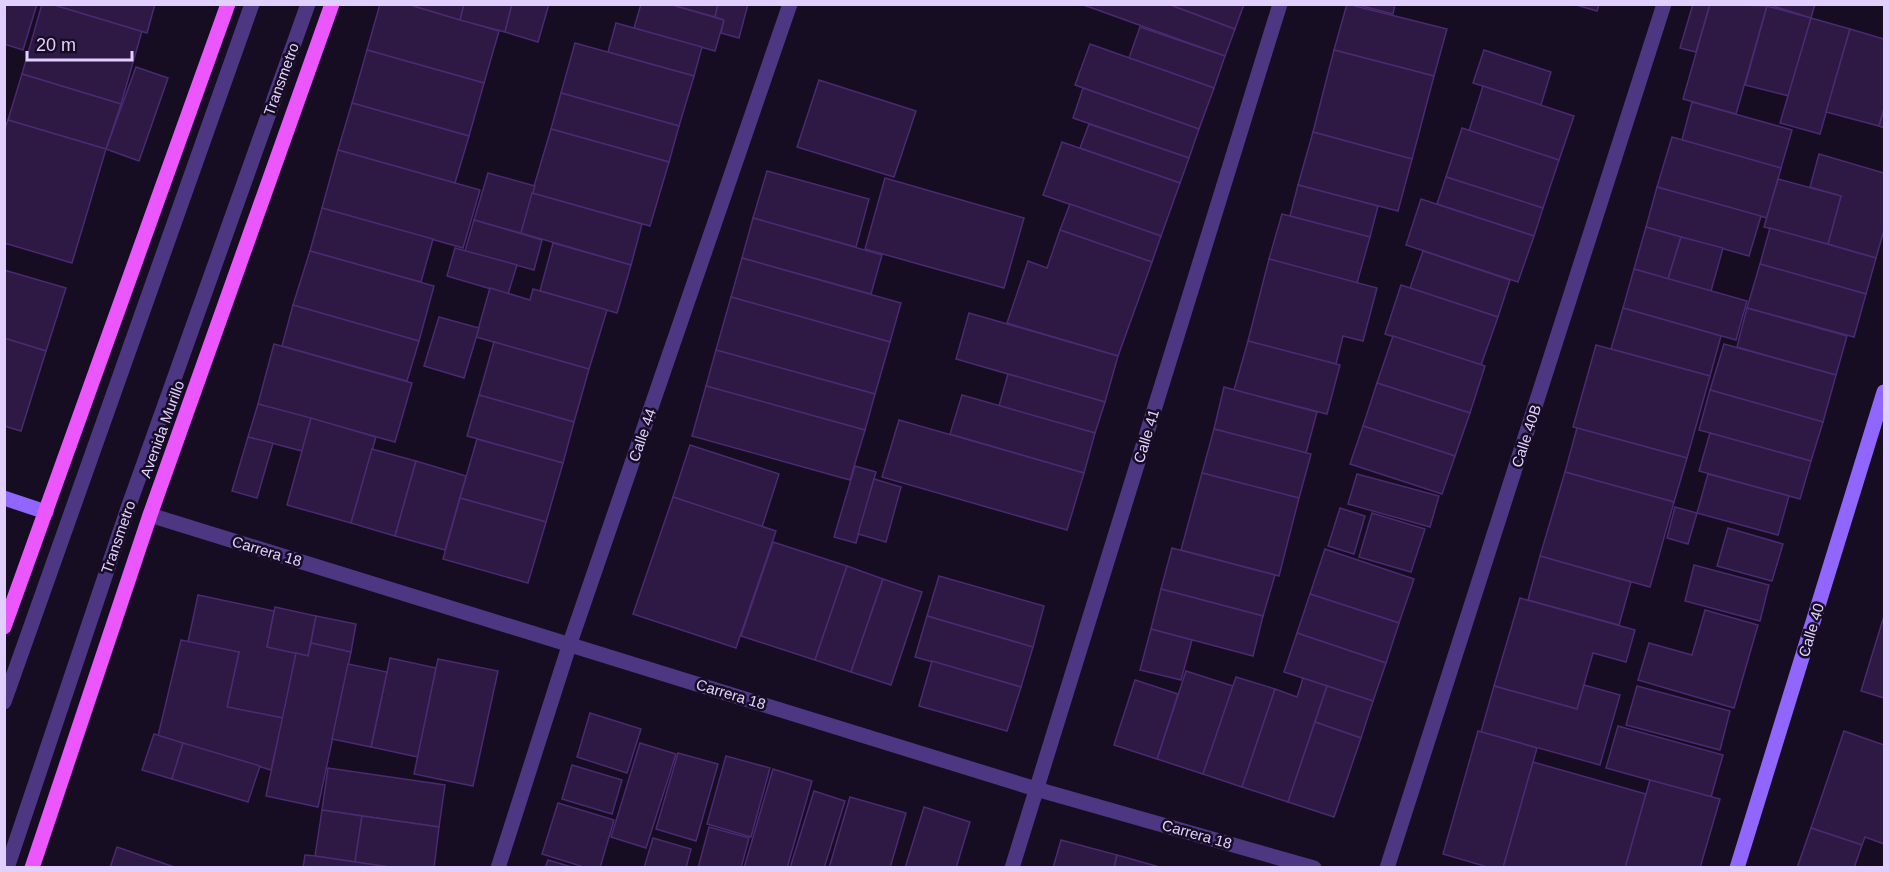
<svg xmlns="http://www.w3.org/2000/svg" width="1889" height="872" viewBox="0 0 1889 872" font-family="Arial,sans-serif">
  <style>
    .building { fill: #2d1944; stroke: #4a2a70; stroke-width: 1.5 }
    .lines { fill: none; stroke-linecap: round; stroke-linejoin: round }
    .lane { stroke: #4d3783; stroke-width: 15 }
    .street { stroke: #4d3783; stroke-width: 15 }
    .secondary { stroke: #9166ff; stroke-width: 15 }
    .primary { stroke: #eb56ff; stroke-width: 15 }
    .labels { text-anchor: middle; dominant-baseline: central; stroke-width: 5; stroke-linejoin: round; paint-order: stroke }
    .street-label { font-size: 15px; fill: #e1cfff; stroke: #160d23 }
  </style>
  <rect width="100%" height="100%" fill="#160d23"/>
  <g class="building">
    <path d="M4,4h33l-14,46 -19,-6z"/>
    <path d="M42,4h9l91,27 -21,73 -99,-30z"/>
    <path d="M51,4h104l-8,29z"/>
    <path d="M380,4h27l92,27 -15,52 -117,-33z"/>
    <path d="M407,4h57l-4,16z"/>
    <path d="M464,4h48l-7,28 -45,-12z"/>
    <path d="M512,4h37l-11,38 -33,-10z"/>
    <path d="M641,4h28l55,16 -9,31 -81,-23z"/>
    <path d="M669,4h49l-3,13z"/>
    <path d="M718,4h30l-9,34 -18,-5 3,-13 -9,-3z"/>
    <path d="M1081,4h87l67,25 -10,27z"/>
    <path d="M1168,4h76l-9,25z"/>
    <path d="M1347,4l100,25 -13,47 -100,-26z"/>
    <path d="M1354,4h41l-2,10z"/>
    <path d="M1573,4h26l-2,7z"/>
    <path d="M1693,4h17l-14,48 -16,-4z"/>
    <path d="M1710,4l57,2 -31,108 -53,-15z"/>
    <path d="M1767,4h48l-4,14z"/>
    <path d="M1767,6l44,12 -22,78 -44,-11z"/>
    <path d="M1811,18l39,11 -30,105 -40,-11z"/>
    <path d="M616,23l86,24 -8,29 -86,-24z"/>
    <path d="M1140,27l85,29 -11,32 -85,-30z"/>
    <path d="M1850,29l34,10v70l-5,17 -53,-14z"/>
    <path d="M575,43l119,33 -15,50 -118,-33z"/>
    <path d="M1090,44l124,44 -15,41 -124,-44z"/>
    <path d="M367,50l117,33 -15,53 -117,-33z"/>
    <path d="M1334,50l100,26 -22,83 -99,-27z"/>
    <path d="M1484,50l67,22 -10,33 -68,-22z"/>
    <path d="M136,67l32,11 -29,83 -33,-12z"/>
    <path d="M22,74l99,30 -15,45 -98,-29z"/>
    <path d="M819,80l97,31 -22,66 -97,-30z"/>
    <path d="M1483,86l91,30 -15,44 -90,-29z"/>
    <path d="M1083,88l116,41 -10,29 -116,-40z"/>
    <path d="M561,93l118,33 -10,36 -118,-33z"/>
    <path d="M1692,102l100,28 -11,38 -99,-28z"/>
    <path d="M352,103l117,33 -14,47 -117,-33z"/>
    <path d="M1884,109v19l-5,-2z"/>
    <path d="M8,120l98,29 -34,114 -68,-20v-112z"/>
    <path d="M1089,124l100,34 -9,25 -100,-35z"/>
    <path d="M1462,128l97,32 -16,48 -97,-31z"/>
    <path d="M551,129l118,33 -19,64 -118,-33z"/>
    <path d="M1313,132l99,27 -14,52 -100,-26z"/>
    <path d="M1672,137l109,31 -14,50 -110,-31z"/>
    <path d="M1062,142l118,41 -19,53 -118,-41z"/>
    <path d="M338,150l142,40 -17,58 -141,-40z"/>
    <path d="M1819,154l65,19v57l-8,28 -48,-14 13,-48 -31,-9z"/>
    <path d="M767,171l102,28 -13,48 -103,-29z"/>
    <path d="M488,173l47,13 -14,47 -47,-13z"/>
    <path d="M1446,177l97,31 -9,28 -97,-32z"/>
    <path d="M885,178l139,40 -20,70 -139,-39z"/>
    <path d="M1778,179l63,17 -13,48 -64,-17z"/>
    <path d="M1298,185l80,21 -8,31 -80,-21z"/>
    <path d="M1657,187l104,29 -12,40 -103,-29z"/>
    <path d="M532,193l110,31 -11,41 -110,-32z"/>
    <path d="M1421,199l113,37 -16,46 -112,-37z"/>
    <path d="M1070,204l91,32 -9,26 -92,-32z"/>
    <path d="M322,208l111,31 -12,43 -111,-31z"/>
    <path d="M1282,214l88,23 -13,46 -88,-24z"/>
    <path d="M753,218l129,37 -11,39 -129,-36z"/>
    <path d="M474,220l68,20 -8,30 -69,-19z"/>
    <path d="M1646,227l35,10 -13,42 -34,-10z"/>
    <path d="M1770,228l106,30 -10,36 -106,-30z"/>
    <path d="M1060,230l92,32 -34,94 -111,-33 21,-62 19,7z"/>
    <path d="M1681,237l42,11 -12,43 -43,-12z"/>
    <path d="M553,243l78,22 -14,48 -77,-22z"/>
    <path d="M455,248l62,17 -9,29 -61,-18z"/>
    <path d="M310,251l124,35 -15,55 -126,-36z"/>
    <path d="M1423,251l87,29 -12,37 -88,-29z"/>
    <path d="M742,258l159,45 -11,39 -159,-45z"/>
    <path d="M1269,259l108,29 -14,53 -20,-5 -7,28 -88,-23z"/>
    <path d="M1760,264l106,30 -12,43 -107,-29z"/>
    <path d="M1634,269l113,32 -11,39 -113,-32z"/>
    <path d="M4,270l62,18 -20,63 -42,-13z"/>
    <path d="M1401,285l97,32 -17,48 -96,-31z"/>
    <path d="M490,288l40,12 3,-11 74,21 -18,59 -113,-32z"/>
    <path d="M731,297l159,45 -15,52 -159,-44z"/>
    <path d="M293,305l126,36 -12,40 -125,-35z"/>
    <path d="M1623,308l98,28 -11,40 -99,-27z"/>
    <path d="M1747,308l100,28 -11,39 -99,-28z"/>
    <path d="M969,313l149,43 -13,46 -149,-43z"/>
    <path d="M439,317l40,11 -15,50 -40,-12z"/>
    <path d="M1393,336l92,30 -15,47 -93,-30z"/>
    <path d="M4,338l42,13 -25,80 -17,-5z"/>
    <path d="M1248,341l92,24 -13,49 -93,-24z"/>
    <path d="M494,342l95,27 -15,53 -95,-27z"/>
    <path d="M274,344l138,39 -17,59 -137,-38z"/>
    <path d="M1724,344l112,31 -13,47 -113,-32z"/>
    <path d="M1596,345l114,31 -23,82 -114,-31z"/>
    <path d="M716,350l159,44 -10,36 -159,-44z"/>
    <path d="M1008,374l97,28 -10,31 -96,-27z"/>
    <path d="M1377,383l93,30 -15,43 -92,-30z"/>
    <path d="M706,386l159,44 -15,50 -158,-44z"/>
    <path d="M1224,387l93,25 -11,41 -92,-24z"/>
    <path d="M1710,390l113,32 -12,39 -112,-31z"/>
    <path d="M479,395l95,27 -11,41 -96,-27z"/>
    <path d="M962,395l133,38 -11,40 -134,-39z"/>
    <path d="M258,404l53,14 -9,33 -54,-14z"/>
    <path d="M311,418l65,19 -25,86 -64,-18z"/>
    <path d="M899,420l185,53 -17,57 -185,-53z"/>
    <path d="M1363,426l92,30 -13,38 -92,-30z"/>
    <path d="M1577,428l110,30 -13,44 -109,-30z"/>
    <path d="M1214,429l97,25 -12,44 -97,-25z"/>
    <path d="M1710,433l101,28 -11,38 -101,-28z"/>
    <path d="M248,437l25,6 -16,55 -25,-7z"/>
    <path d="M477,439l86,24 -17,59 -86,-24z"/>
    <path d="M690,445l89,29 -17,53 -89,-30z"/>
    <path d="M372,449l44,12 -21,75 -44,-13z"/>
    <path d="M416,461l50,15 -21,74 -50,-14z"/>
    <path d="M855,466l21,6 -20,71 -22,-6z"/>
    <path d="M1565,472l109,30 -24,85 -110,-31z"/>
    <path d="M1202,473l97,25 -20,78 -98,-26z"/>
    <path d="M1357,474l82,22 -9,31 -82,-23z"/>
    <path d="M1708,474l81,22 -11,39 -81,-22z"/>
    <path d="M874,479l27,8 -15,55 -28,-8z"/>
    <path d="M673,497l103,34 -40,117 -103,-34z"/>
    <path d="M460,498l86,24 -18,61 -85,-24z"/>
    <path d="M1675,507l22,6 -9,31 -21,-6z"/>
    <path d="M1340,508l25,8 -11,38 -26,-8z"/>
    <path d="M1372,513l53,16 -14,43 -52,-15z"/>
    <path d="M1728,528l55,16 -11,37 -55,-15z"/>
    <path d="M773,542l74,24 -32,94 -74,-24z"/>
    <path d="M1172,548l103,27 -12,41 -102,-27z"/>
    <path d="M1325,549l89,30 -15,44 -89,-29z"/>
    <path d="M1540,556l91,26 -12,43 -91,-25z"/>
    <path d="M1694,565l75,20 -9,36 -75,-20z"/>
    <path d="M847,566l36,13 -32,93 -36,-12z"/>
    <path d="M939,576l105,30 -11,41 -106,-31z"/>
    <path d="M883,579l39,13 -31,93 -40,-13z"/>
    <path d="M1161,589l102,27 -10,40 -102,-27z"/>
    <path d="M1310,594l89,29 -13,40 -89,-30z"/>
    <path d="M198,595l76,16 -7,36 29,6 -13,65 -56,-11 12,-55 -51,-10z"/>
    <path d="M1520,598l115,32 -9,32 -33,-9 -16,56 -83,-23z"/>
    <path d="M275,607l41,9 -8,40 -41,-9z"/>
    <path d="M1705,610l53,15 -24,83 -96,-28 11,-37 43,12z"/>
    <path d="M316,616l40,8 -5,28 -40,-9z"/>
    <path d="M927,616l106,31 -12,40 -106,-30z"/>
    <path d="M1884,616v82l-23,-7z"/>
    <path d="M1151,629l41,11 -11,40 -41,-10z"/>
    <path d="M1297,633l89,30 -13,38 -89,-29z"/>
    <path d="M181,640l58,12 -12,55 56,11 -12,52 -113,-34z"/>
    <path d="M311,643l40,9 -33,155 -52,-11 30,-143 12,3z"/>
    <path d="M390,658l46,10 -18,89 -47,-10z"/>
    <path d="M438,659l60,12 -25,115 -59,-12z"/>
    <path d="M932,661l89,26 -14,44 -88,-25z"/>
    <path d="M348,664l39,8 -16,75 -39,-8z"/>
    <path d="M1186,671l47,15 -30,88 -46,-15z"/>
    <path d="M1236,677l39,12 -33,98 -39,-13z"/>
    <path d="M1303,678l24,8 -39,116 -46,-15 33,-98 22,8z"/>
    <path d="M1135,680l43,14 -21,65 -43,-14z"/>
    <path d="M1584,685l36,10 -20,70 -119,-33 13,-46 83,23z"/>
    <path d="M1327,686l46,15 -12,37 -46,-16z"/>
    <path d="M1637,686l93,25 -10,39 -94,-25z"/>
    <path d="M590,713l51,16 -14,44 -50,-16z"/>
    <path d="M1315,722l46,16 -27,79 -46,-15z"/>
    <path d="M1618,726l105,29 -12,42 -105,-29z"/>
    <path d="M1478,731l59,17 -34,120h-12l-48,-14z"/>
    <path d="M1844,731l40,14v99l-19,-7 -3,8 -51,-17z"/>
    <path d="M154,734l29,9 -11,36 -30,-9z"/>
    <path d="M183,743l77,23 -12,36 -76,-23z"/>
    <path d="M640,743l36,11 -30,94 -35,-11z"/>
    <path d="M678,753l40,11 -22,77 -40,-12z"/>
    <path d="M726,756l44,12 -19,69 -44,-13z"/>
    <path d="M1533,762l113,32 -21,74h-122z"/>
    <path d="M572,765l50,15 -10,34 -50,-15z"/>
    <path d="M328,768l117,17 -6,42 -117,-17z"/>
    <path d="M773,769l39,12 -25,87h-43z"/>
    <path d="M1650,780l70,19 -20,69h-75z"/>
    <path d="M814,791l31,10 -21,67h-34z"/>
    <path d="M850,797l56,16 -16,55h-61z"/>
    <path d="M558,803l56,17 -14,48h-13l-45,-14z"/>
    <path d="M924,807l46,15 -14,46h-51z"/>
    <path d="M322,810l40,6 -7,46 -40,-6z"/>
    <path d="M362,816l77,11 -5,41h-38l-41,-6z"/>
    <path d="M709,827l40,11 -8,30h-43z"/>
    <path d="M1811,828l51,17 -8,23h-57z"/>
    <path d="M653,838l38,11 -5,19h-42z"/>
    <path d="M1061,840l56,15 -3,13h-61z"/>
    <path d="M117,847l60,21h-67z"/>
    <path d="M305,855l10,1 81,12h-93z"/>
    <path d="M1117,855l46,13h-49z"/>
    <path d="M548,860l27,8h-30z"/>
  </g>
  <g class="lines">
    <g class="lane">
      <path d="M4,702l248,-698"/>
      <path d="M7,868l121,-360 180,-504"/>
    </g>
    <g class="street">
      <path d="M150,515l886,274 278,79"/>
      <path d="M498,868l72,-225 220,-639"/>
      <path d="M1012,868l268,-864"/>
      <path d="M1387,868l277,-864"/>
    </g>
    <g class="secondary">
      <path d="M4,498l42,14"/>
      <path d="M1737,868l147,-476"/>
    </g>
    <g class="primary">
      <path d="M4,627l224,-623"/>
      <path d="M32,868l118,-353 182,-511"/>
    </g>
  </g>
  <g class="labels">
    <g class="street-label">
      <text transform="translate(281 79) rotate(-70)">Transmetro</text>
      <text transform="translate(162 429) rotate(-70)">Avenida Murillo</text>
      <text transform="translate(642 435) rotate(-71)">Calle 44</text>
      <text transform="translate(1146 436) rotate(-73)">Calle 41</text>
      <text transform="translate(1526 436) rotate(-72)">Calle 40B</text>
      <text transform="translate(118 537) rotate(-71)">Transmetro</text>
      <text transform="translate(267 551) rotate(17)">Carrera 18</text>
      <text transform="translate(1811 630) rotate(-73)">Calle 40</text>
      <text transform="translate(731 694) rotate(17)">Carrera 18</text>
      <text transform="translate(1197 834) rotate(16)">Carrera 18</text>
    </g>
  </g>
  <rect width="1889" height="872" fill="none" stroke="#e1cfff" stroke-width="12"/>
  <path d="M27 51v9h105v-9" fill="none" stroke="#e1cfff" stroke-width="3"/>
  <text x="36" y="51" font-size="18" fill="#e1cfff" stroke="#160d23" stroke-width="4.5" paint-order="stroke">20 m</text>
</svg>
